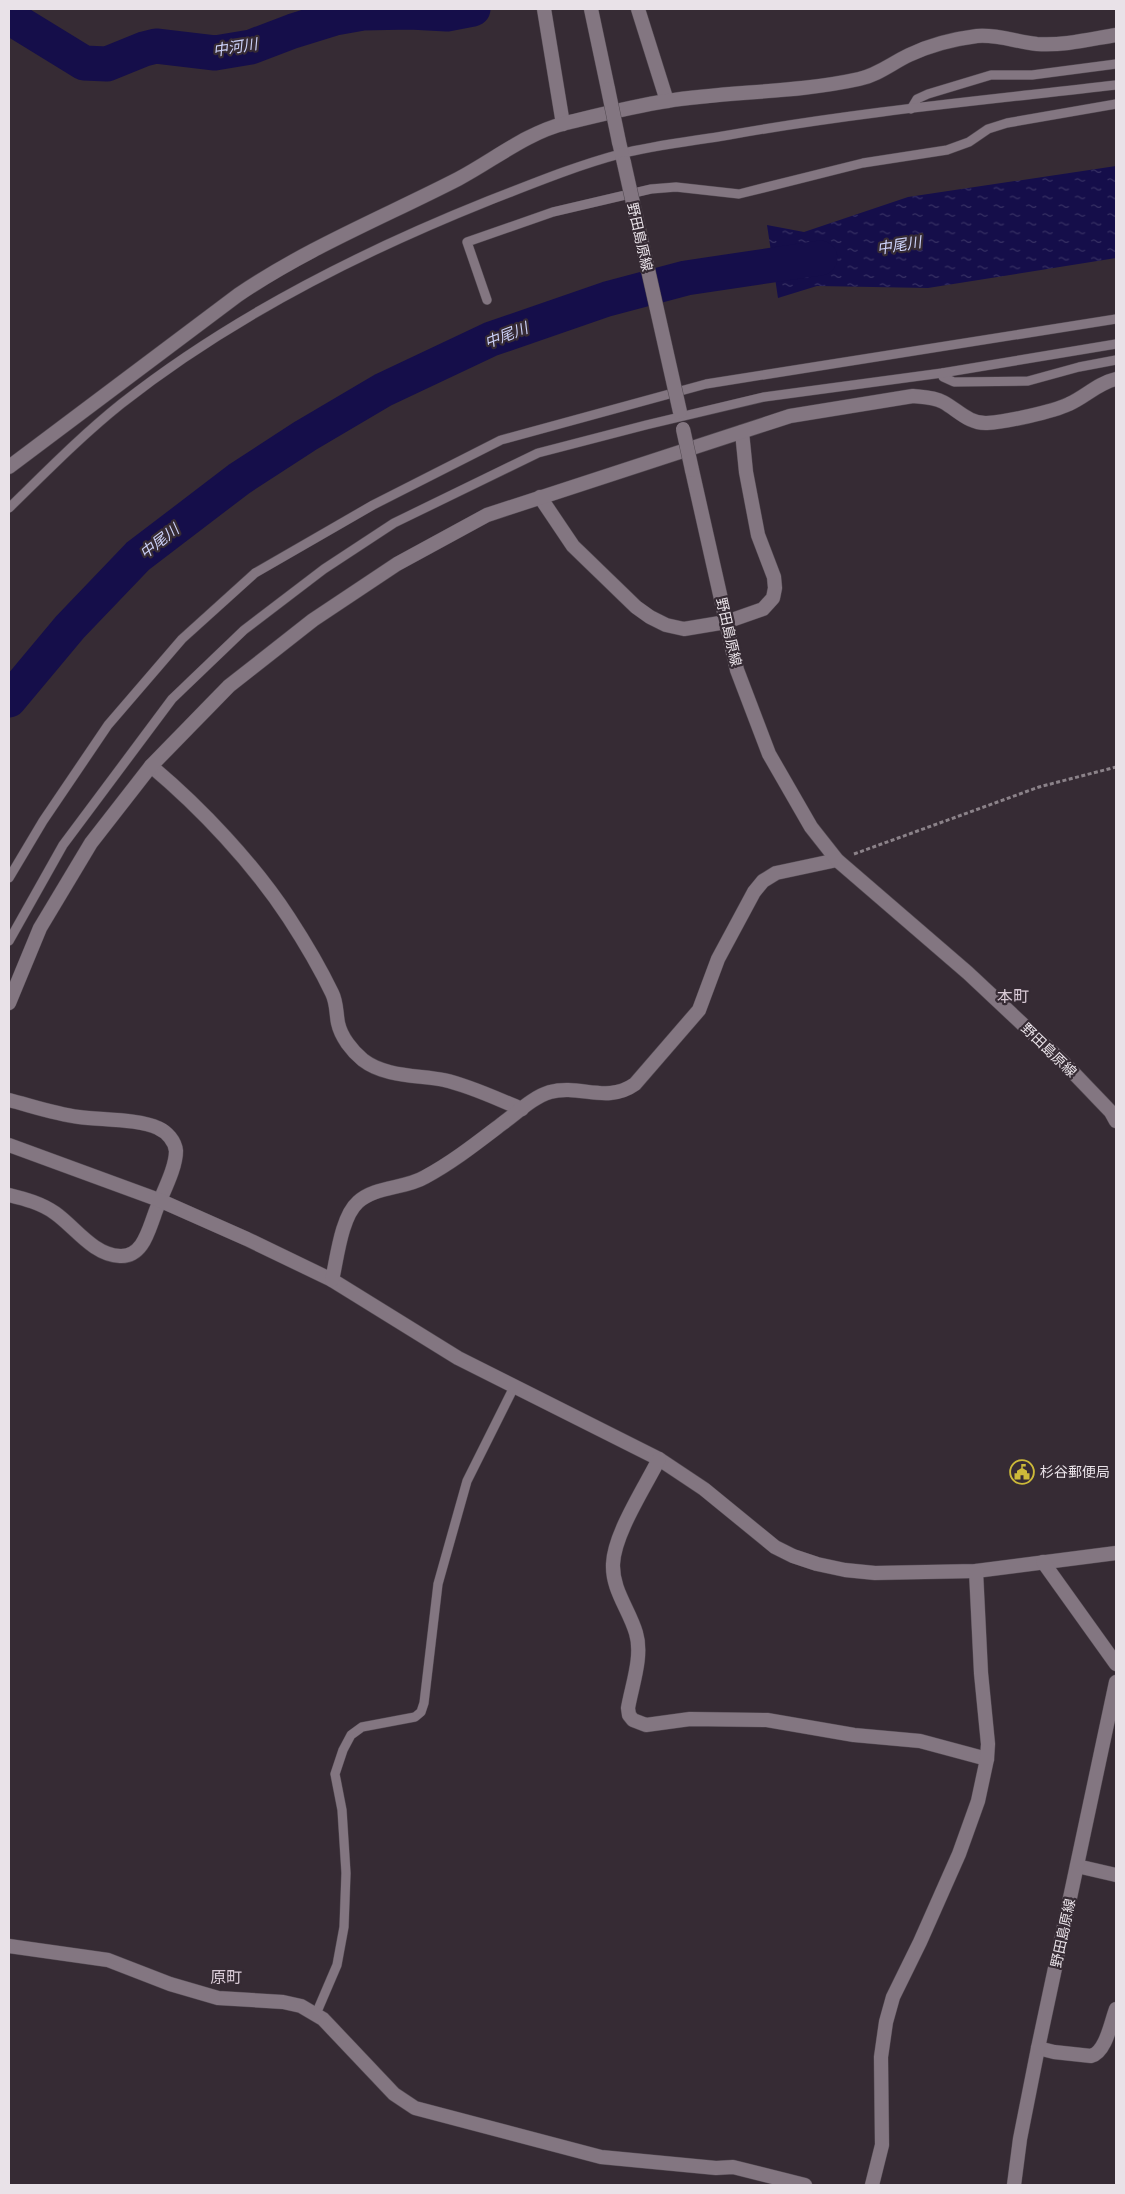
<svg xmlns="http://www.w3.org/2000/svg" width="1125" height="2194" viewBox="0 0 1125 2194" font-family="Helvetica,'Noto Sans JP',sans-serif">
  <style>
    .water { fill: url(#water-ripples) }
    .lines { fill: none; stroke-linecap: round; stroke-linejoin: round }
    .river { stroke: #150e4a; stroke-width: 35 }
    .service-casing { stroke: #524951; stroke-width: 10 }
    .minor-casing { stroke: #524951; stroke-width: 15 }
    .tertiary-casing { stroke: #524951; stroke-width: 15 }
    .secondary-casing { stroke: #524951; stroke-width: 15 }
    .path { stroke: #8b8289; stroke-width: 3; stroke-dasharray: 4 2.5; stroke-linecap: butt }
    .service { stroke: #837681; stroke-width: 9 }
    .minor { stroke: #837681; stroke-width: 14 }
    .tertiary { stroke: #837681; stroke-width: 14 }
    .secondary { stroke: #837681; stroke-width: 14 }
    .secondary-bridge-casing { stroke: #524951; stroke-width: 15; stroke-linecap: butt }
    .secondary-bridge { stroke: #837681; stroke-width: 14 }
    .labels { text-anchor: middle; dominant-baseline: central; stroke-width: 4.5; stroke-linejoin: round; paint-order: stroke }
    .street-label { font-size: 14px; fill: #e9e2e8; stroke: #362b34 }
    .poi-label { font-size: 14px; fill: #e9e2e8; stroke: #362b34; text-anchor: start }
    .water-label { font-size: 15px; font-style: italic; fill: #ccd1f8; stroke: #362b34 }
    .quarter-label { font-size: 16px; fill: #d8c9d5; stroke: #362b34 }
  </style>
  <defs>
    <pattern id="water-ripples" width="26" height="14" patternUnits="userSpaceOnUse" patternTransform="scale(1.25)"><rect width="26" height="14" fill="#150e4a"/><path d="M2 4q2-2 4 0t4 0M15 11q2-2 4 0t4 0" fill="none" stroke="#373164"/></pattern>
  </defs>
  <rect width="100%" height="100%" fill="#362b34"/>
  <path class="water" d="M1116,166v92l-188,30 -111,-2 -39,12 -11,-73 37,7 104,-35z"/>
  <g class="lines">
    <g class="river">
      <path d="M9,17l75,46 23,1 37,-15 12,-3 59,7 36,-6 42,-16 42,-13 28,-5 47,-1 37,2 26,-5"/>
      <path d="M9,700l61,-73 68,-71 101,-77 66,-43 78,-46 108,-51 116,-40 79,-21 134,-20"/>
    </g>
    <g class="service-casing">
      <g id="service">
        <path d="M911,109l6,-10 11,-5 63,-19h41l84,-11"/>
        <path d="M487,300l-20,-58 86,-30 98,-23 25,-2 63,7 124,-31 84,-13 22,-8 19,-13 19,-6 109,-19"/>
        <path d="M942,373l1,4 11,5 74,-1 51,-14 37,-7"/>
        <path d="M9,508c36,-35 72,-72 112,-104 110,-87 237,-151 367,-203 44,-17 87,-35 132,-47 35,-9 73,-13 109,-19 128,-23 258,-35 387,-50"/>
        <path d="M9,878l34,-57 65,-96 74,-86 73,-66 118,-68 128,-65 205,-56 410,-65"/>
        <path d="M9,941l54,-96 109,-146 72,-69 80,-61 70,-46 144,-70 108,-28 118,-28 178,-24 174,-29"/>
        <path d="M316,2014l21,-49 7,-38 2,-54 -4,-63 -7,-36 8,-24 8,-15 11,-8 53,-10 6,-5 3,-9 14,-119 29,-103 47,-94"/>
      </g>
    </g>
    <g class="minor-casing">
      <g id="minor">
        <path d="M544,9l19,115"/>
        <path d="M638,9l29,92"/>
        <path d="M540,497l33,49 63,61 14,10 16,8 18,4 42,-7 37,-13 10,-11 2,-10 -1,-11 -16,-42 -12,-63 -4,-40"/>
        <path d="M151,766c50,42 102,97 138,152 15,23 31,50 43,75 5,10 4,20 6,30 3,14 14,28 25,37 22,17 55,15 81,20 27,6 53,19 78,29"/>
        <path d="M9,1003l31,-75 51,-85 60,-77 78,-80 84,-66 84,-56 90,-49 303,-99 123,-20c10,1 21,1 30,6 15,8 26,22 44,21 19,-1 65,-11 82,-19 16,-7 29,-21 47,-25"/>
        <path d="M9,1100c23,6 46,14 70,17 22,3 60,2 79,11 9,4 17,13 18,23 0,19 -16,46 -22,65 -6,16 -12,41 -34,40 -27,-1 -45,-29 -65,-43 -14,-10 -30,-14 -46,-18"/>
        <path d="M9,1145l150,55 88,39 85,41 126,78 201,101 45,30 71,58 18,9 24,8 28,6 30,3 101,-2 140,-18"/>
        <path d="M332,1280c5,-21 9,-63 26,-78 17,-16 47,-13 67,-25 28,-15 53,-35 78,-54 14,-10 30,-26 47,-31 30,-8 57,12 85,-8l64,-74 19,-51 36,-67 9,-11 13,-8 61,-13"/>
        <path d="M659,1459c-14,28 -45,75 -46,105 -1,26 16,45 23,69 7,23 -4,52 -8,75l1,7 4,5 13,5 44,-6 77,1 87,15 66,6 67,18"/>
        <path d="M1043,1562l73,102"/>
        <path d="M1077,1866l39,9"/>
        <path d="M9,1946l99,14 62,24 48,14 65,4 18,4 22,13 71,75 21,14 186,49 115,11 17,-1 72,18"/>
        <path d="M1038,2048l16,4 37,4c15,-4 20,-34 25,-47"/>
        <path d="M872,2185l10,-40 -1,-88 5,-35 7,-25 27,-55 39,-88 19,-53 9,-42 1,-15 -7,-71 -5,-102"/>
      </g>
    </g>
    <g class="tertiary-casing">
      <path id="tertiary" d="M9,467l229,-172c69,-47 146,-78 220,-116 36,-19 68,-46 108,-56 33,-8 68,-17 101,-22 63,-10 129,-8 192,-22 19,-4 33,-16 50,-24 21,-10 44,-16 68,-19 20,-2 40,6 60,8 26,2 54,-5 79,-9"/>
    </g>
    <g class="secondary-casing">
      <g id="secondary">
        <path d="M591,9l17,80"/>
        <path d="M619,142l5,21"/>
        <path d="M692,470l45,200 32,84 42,73 26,33 131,113 97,91 46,48 5,9"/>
        <path d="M1014,2185l6,-46 18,-91 78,-366"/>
      </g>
    </g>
    <path class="path" d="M854,854l185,-67 77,-20"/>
    <use href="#service" class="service"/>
    <use href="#minor" class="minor"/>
    <use href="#tertiary" class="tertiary"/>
    <use href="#secondary" class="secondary"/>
    <g class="secondary-bridge-casing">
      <g id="secondary-bridge">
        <path d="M608,89l11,53"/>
        <path d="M624,163l56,249"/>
        <path d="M683,429l9,41"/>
      </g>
    </g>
    <use href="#secondary-bridge" class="secondary-bridge"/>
  </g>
  <defs>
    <g id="civic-ring" transform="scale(1.25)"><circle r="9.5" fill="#362b34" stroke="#ccb939" stroke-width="1.5"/><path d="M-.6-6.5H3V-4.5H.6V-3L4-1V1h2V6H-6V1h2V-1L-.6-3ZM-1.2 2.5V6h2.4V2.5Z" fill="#ccb939"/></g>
  </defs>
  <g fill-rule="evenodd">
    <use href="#civic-ring" x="1022" y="1472"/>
  </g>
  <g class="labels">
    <g class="street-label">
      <text transform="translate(640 237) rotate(77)">野田島原線</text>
      <text transform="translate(729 632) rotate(77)">野田島原線</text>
      <text transform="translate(1049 1050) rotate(44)">野田島原線</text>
      <text transform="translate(1063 1933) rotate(-78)">野田島原線</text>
    </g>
    <g class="poi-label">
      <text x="1040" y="1472">杉谷郵便局</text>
    </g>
    <g class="water-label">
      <text transform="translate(235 47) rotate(-9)">中河川</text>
      <text transform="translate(899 245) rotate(-9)">中尾川</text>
      <text transform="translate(506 335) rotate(-21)">中尾川</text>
      <text transform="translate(159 541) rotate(-38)">中尾川</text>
    </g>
    <g class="quarter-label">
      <text x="1013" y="996">本町</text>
      <text x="226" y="1977">原町</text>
    </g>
  </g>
  <rect width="1125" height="2194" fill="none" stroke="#e9e2e8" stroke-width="20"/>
</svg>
